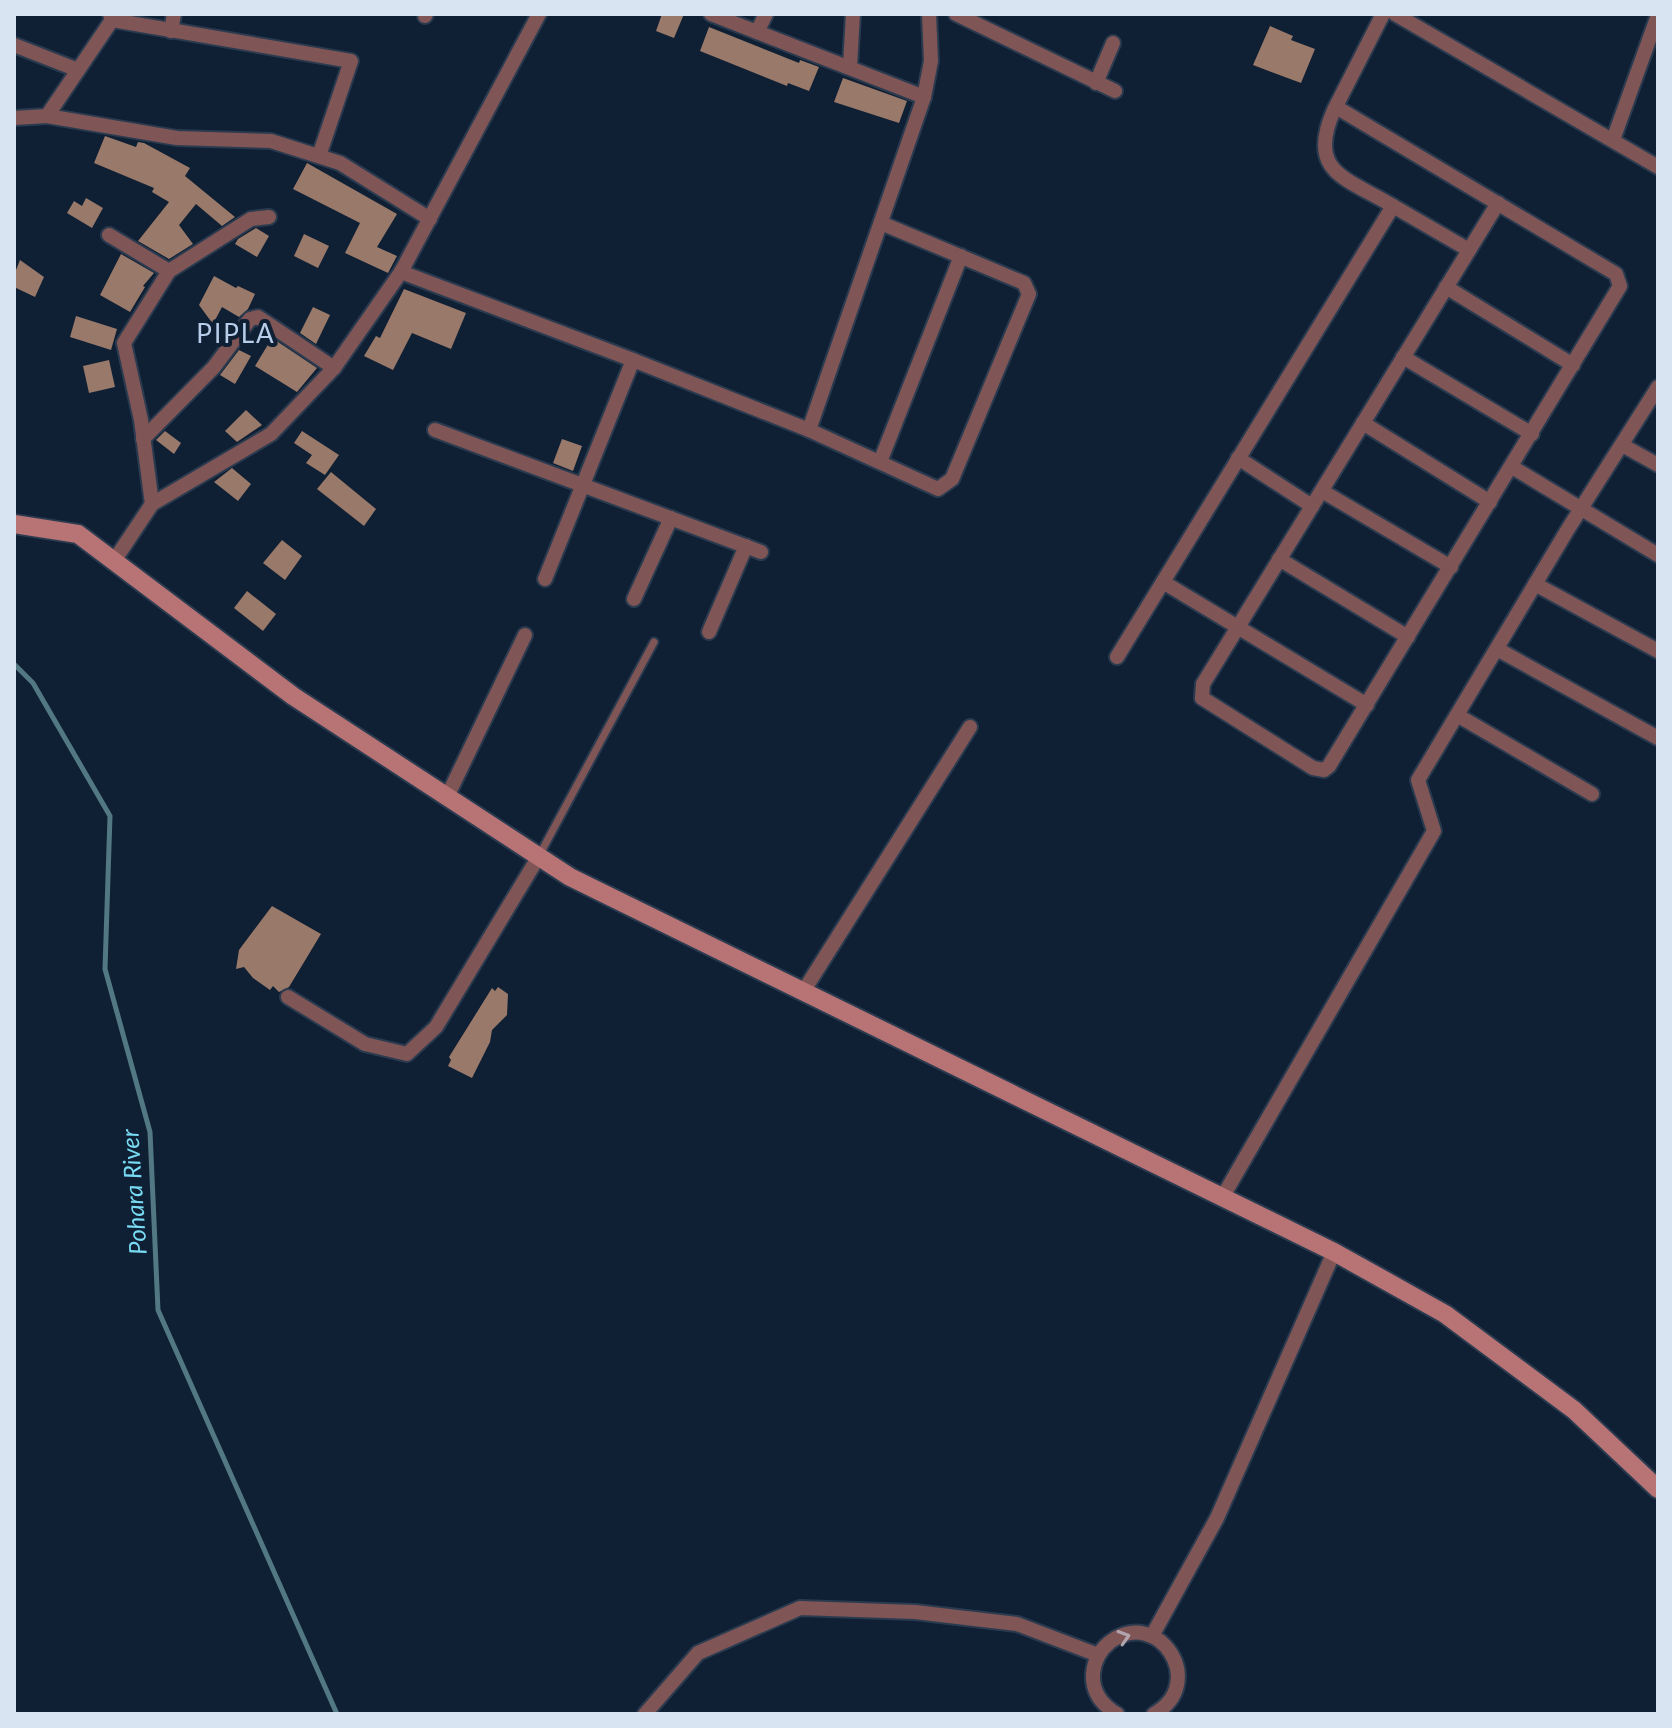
<svg xmlns="http://www.w3.org/2000/svg" width="1672" height="1728" viewBox="0 0 1672 1728" font-family="Lato,sans-serif">
  <style>
    .lines { fill: none; stroke-linecap: round; stroke-linejoin: round }
    .stream { stroke: #527883; stroke-width: 5 }
    .building { fill: #997969 }
    .lane-casing { stroke: #2b3b4f; stroke-width: 11 }
    .street-casing { stroke: #2b3b4f; stroke-width: 18 }
    .secondary-casing { stroke: #2b3b4f; stroke-width: 22 }
    .lane { stroke: #805556; stroke-width: 7 }
    .street { stroke: #805556; stroke-width: 14 }
    .secondary { stroke: #b87375; stroke-width: 18 }
    .oneway { stroke: #b1a4ac }
    .labels { text-anchor: middle; dominant-baseline: central; stroke-width: 8; stroke-linejoin: round; paint-order: stroke }
    .water-label { font-size: 24px; font-style: italic; fill: #78dbf3; stroke: #0f1f34 }
    .quarter-label { font-size: 26px; letter-spacing: 2px; fill: #b7cde9; stroke: #0f1f34 }
  </style>
  <rect width="100%" height="100%" fill="#0f1f34"/>
  <g class="lines">
    <path class="stream" d="M14,664l19,19 77,133 -5,153 45,163 8,178 179,404"/>
  </g>
  <g class="building">
    <path d="M662,14h22l-10,24 -18,-7z"/>
    <path d="M1270,26l23,10 -2,4 24,9 -14,34 -48,-18z"/>
    <path d="M709,27l90,36 1,-3 19,7 -10,24 -21,-8 -1,3 -87,-35z"/>
    <path d="M843,78l64,23 -8,22 -65,-21z"/>
    <path d="M105,136l31,11 2,-5 6,1 46,25 -5,8 50,41 -13,9 -26,-22 -17,21 14,19 -24,15 -31,-18 31,-39 -17,-10 2,-4 -60,-25z"/>
    <path d="M307,163l90,51 -20,33 20,9 -9,17 -43,-20 15,-30 -67,-34z"/>
    <path d="M86,198l17,10 -11,20 -25,-15 7,-12 8,5z"/>
    <path d="M256,228l13,8 -12,21 -22,-13 3,-5z"/>
    <path d="M304,234l25,12 -11,22 -24,-12z"/>
    <path d="M121,254l33,19 -11,13 2,1 -15,25 -30,-17z"/>
    <path d="M20,260l24,17 -9,20 -21,-10v-12z"/>
    <path d="M214,276l22,12 2,-2 17,8 -7,15 -9,8 -17,-10 -9,17 -14,-19z"/>
    <path d="M404,289l62,24 -15,36 -39,-16 -19,37 -29,-14 12,-20 4,2z"/>
    <path d="M313,307l17,8 -14,29 -16,-11z"/>
    <path d="M76,316l41,13 -6,21 -41,-13z"/>
    <path d="M272,338l45,30 -20,24 -42,-26z"/>
    <path d="M239,350l12,6 -16,28 -15,-9z"/>
    <path d="M109,360l6,27 -26,6 -6,-27z"/>
    <path d="M246,410l16,15 -25,17 -12,-11z"/>
    <path d="M165,431l16,12 -7,11 -18,-14z"/>
    <path d="M302,431l37,24 -14,20 -19,-12 6,-8 -18,-12z"/>
    <path d="M562,439l20,7 -9,25 -20,-8z"/>
    <path d="M232,468l19,16 -13,17 -24,-19z"/>
    <path d="M331,472l45,37 -12,17 -47,-37z"/>
    <path d="M282,540l20,16 -17,24 -22,-17z"/>
    <path d="M247,591l29,23 -13,17 -29,-23z"/>
    <path d="M272,906l49,28 -32,53 -10,5 -6,-6 -3,4 -17,-12 -9,-11 -8,2 3,-19z"/>
    <path d="M498,987l10,7 -1,21 -15,15 -2,12 -18,36 -24,-12 3,-6 -2,-3 43,-69 3,3z"/>
  </g>
  <g class="lines">
    <g class="lane-casing">
      <path id="lane" d="M540,854l114,-212"/>
    </g>
    <g class="street-casing">
      <g id="street">
        <path d="M711,14l213,83 7,-36 -2,-47"/>
        <path d="M956,14l159,77"/>
        <path d="M1395,14l263,153"/>
        <path d="M425,16l1,-2"/>
        <path d="M112,20l239,41 -32,95"/>
        <path d="M171,31l3,-17"/>
        <path d="M757,32l9,-18"/>
        <path d="M14,45l64,25"/>
        <path d="M850,66l3,-52"/>
        <path d="M1096,83l17,-40"/>
        <path d="M1336,107l280,167 4,12 -291,480 -5,4 -11,-2 -111,-70 1,-14 295,-481"/>
        <path d="M47,116l130,22 94,3 69,22 90,56"/>
        <path d="M14,118l33,-2 65,-96 -2,-6"/>
        <path d="M1613,140l45,-125"/>
        <path d="M1393,206l76,44"/>
        <path d="M109,235l60,36 -45,72 17,77 11,84"/>
        <path d="M169,271l82,-52 18,-2"/>
        <path d="M401,272l232,88 176,70 115,-333"/>
        <path d="M1446,287l127,78"/>
        <path d="M1403,357l129,77"/>
        <path d="M1363,423l127,79"/>
        <path d="M435,430l326,122"/>
        <path d="M809,430l129,59 14,-10 77,-185 -5,-11 -143,-60"/>
        <path d="M143,439l71,-72 36,-48 8,-2 76,51"/>
        <path d="M1622,445l36,20"/>
        <path d="M1238,458l74,48"/>
        <path d="M880,462l81,-206"/>
        <path d="M1512,467l146,88"/>
        <path d="M1322,491l129,76"/>
        <path d="M1279,559l129,78"/>
        <path d="M114,561l38,-57 119,-70 63,-66 67,-96 138,-258"/>
        <path d="M545,579l88,-219"/>
        <path d="M1163,582l204,123"/>
        <path d="M1535,584l123,67"/>
        <path d="M634,599l37,-81"/>
        <path d="M709,632l37,-86"/>
        <path d="M1497,649l161,89"/>
        <path d="M1117,657l276,-451c-46,-28 -87,-33 -59,-96l49,-96"/>
        <path d="M1457,715l135,79"/>
        <path d="M447,797l78,-162"/>
        <path d="M803,992l167,-265"/>
        <path d="M288,997l77,47 42,10 29,-27 103,-171"/>
        <path d="M1222,1198l212,-367 -16,-51 150,-251 90,-142"/>
        <path d="M1152,1636l65,-118 117,-266"/>
        <path d="M645,1714l53,-61 102,-45 115,4 102,12 81,31"/>
        <path d="M1117,1714c-15,-9 -25,-22 -24,-40 1,-13 7,-24 17,-32 48,-36 99,41 44,72"/>
      </g>
    </g>
    <g class="secondary-casing">
      <path id="secondary" d="M14,524l64,10 215,162 277,181 764,375 111,62 129,96 84,79"/>
    </g>
    <use href="#lane" class="lane"/>
    <use href="#street" class="street"/>
    <use href="#secondary" class="secondary"/>
  </g>
  <defs><path id="oneway-chevron" d="M-2-3.5L2.5 0L-2 3.5" fill="none" stroke-width="1.6" stroke-linecap="round" stroke-linejoin="round" transform="scale(2)"/></defs>
  <use class="oneway" href="#oneway-chevron" transform="translate(1124 1637) rotate(-17)"/>
  <g class="labels">
    <g class="water-label">
      <text transform="translate(133 1192) rotate(-94)">Pohara River</text>
    </g>
    <g class="quarter-label">
      <text x="236" y="333">PIPLA</text>
    </g>
  </g>
  <rect width="1672" height="1728" fill="none" stroke="#d9e4f2" stroke-width="32"/>
</svg>
